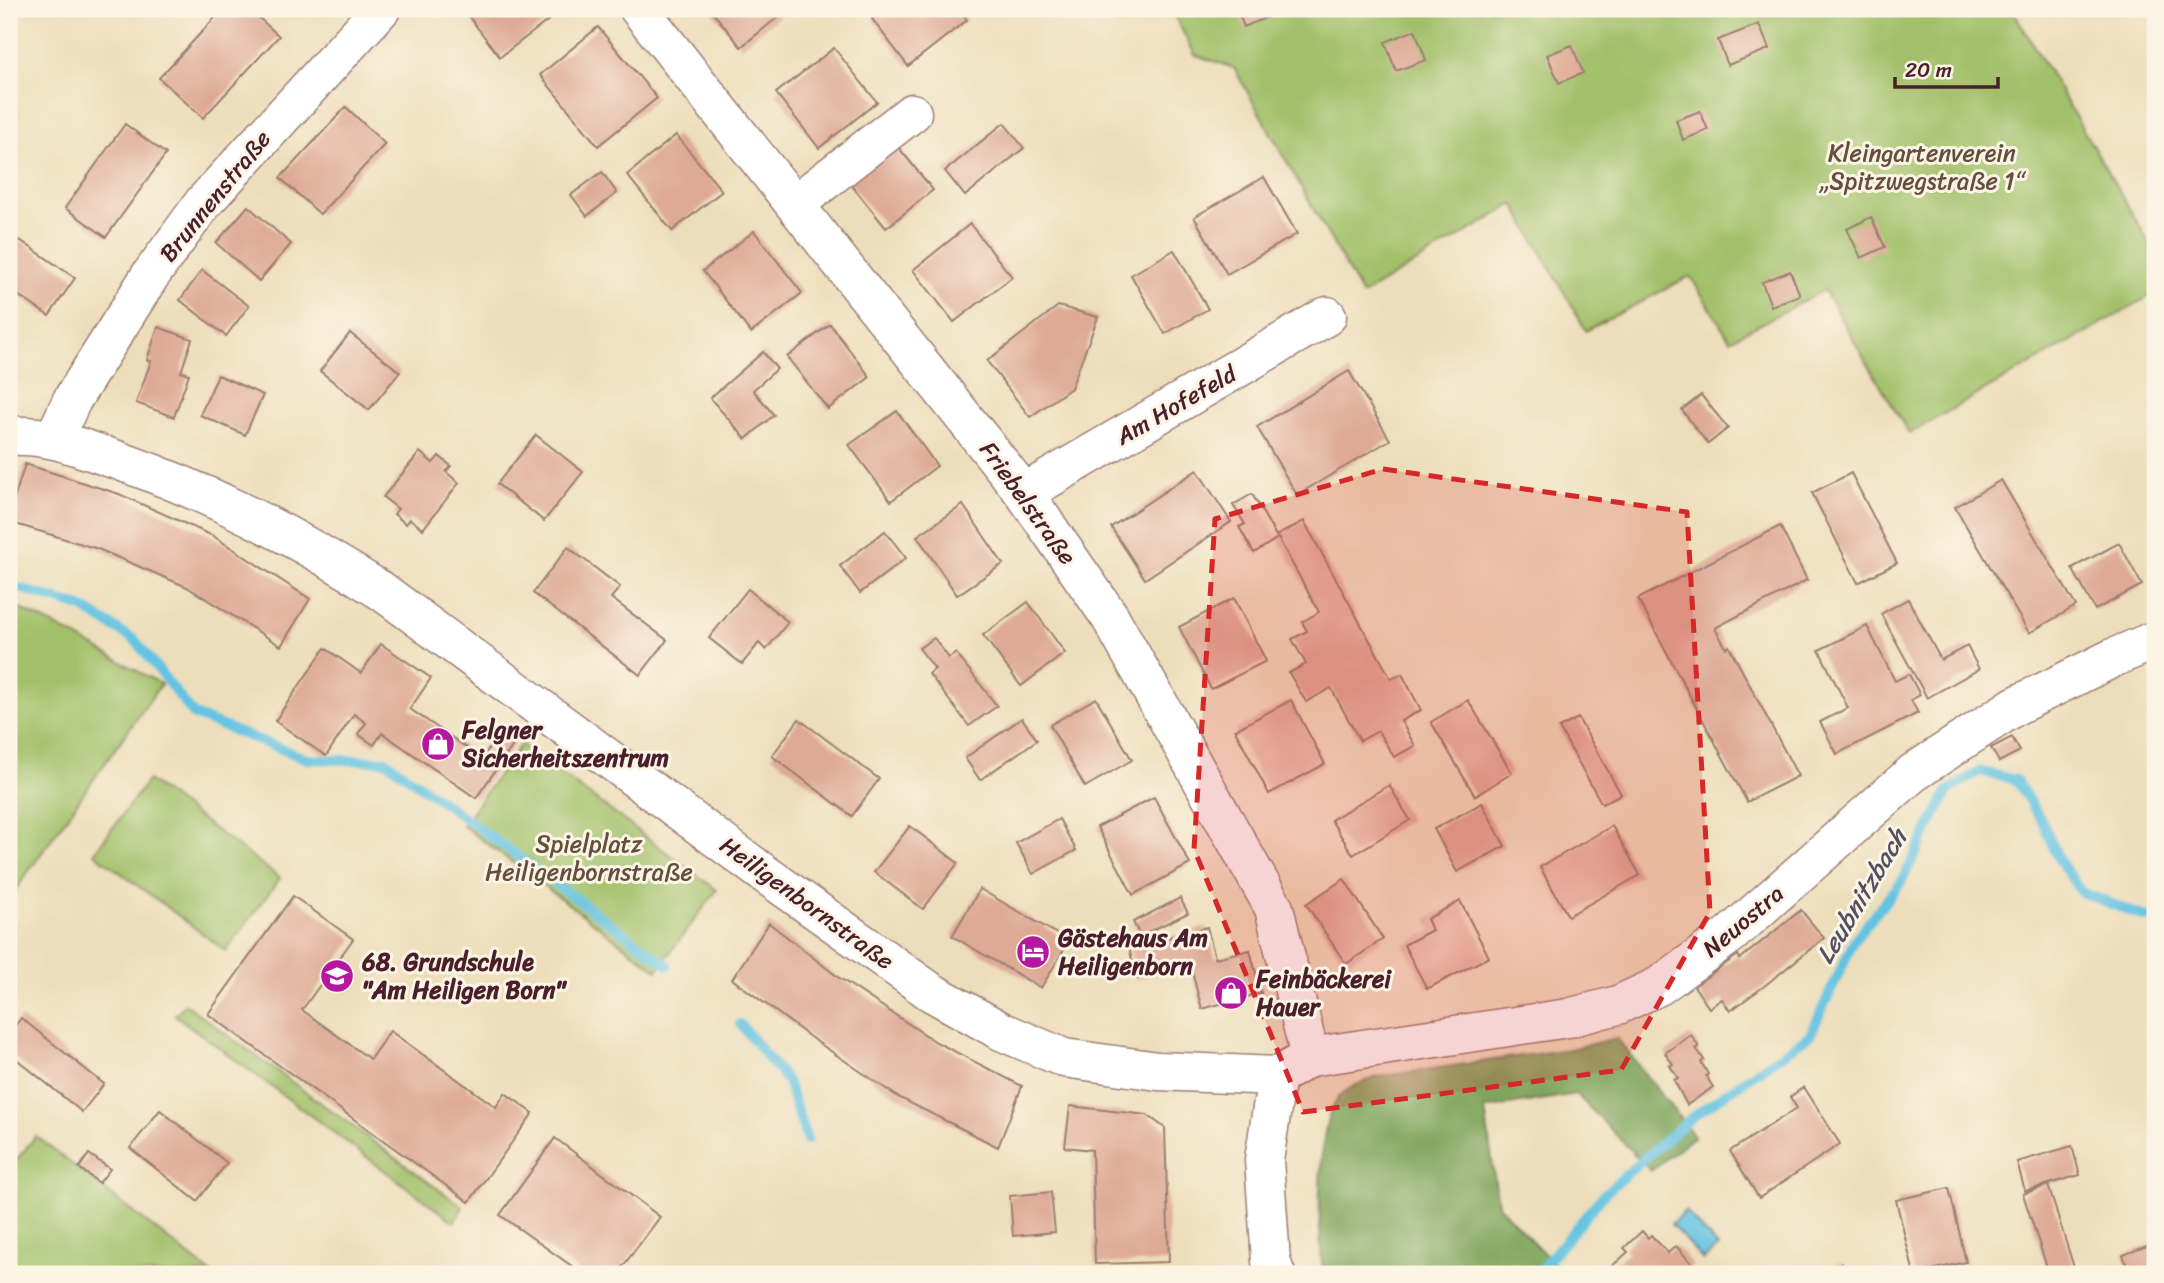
<svg xmlns="http://www.w3.org/2000/svg" width="2164" height="1283" viewBox="0 0 2164 1283" font-family="Sriracha,sans-serif">
  <style>
    .green { fill: #a1c069; stroke: #76704a; stroke-width: 2 }
    .forest { fill: #80a65d; stroke: #656244; stroke-width: 2 }
    .water { fill: #64c3e2; stroke: #577186; stroke-width: 2 }
    .lines { fill: none; stroke-linecap: round; stroke-linejoin: round }
    .stream { stroke: #64c3e2; stroke-width: 10 }
    .building { fill: #deaa96 }
    .minor-casing { stroke: #9c7e73; stroke-width: 41 }
    .minor { stroke: #fff; stroke-width: 38 }
    .marked { fill: #d62828; fill-opacity: 0.2; stroke: #d62828; stroke-width: 5; stroke-dasharray: 14 9; stroke-linejoin: round }
    .labels { text-anchor: middle; dominant-baseline: central; stroke-width: 6; stroke-linejoin: round; paint-order: stroke }
    .park-label { font-size: 24px; fill: #644f3e; stroke: #fcf5e5 }
    .street-label { font-size: 24px; fill: #4a1f2b; stroke: #fcf5e5 }
    .poi-label { font-size: 24px; font-weight: bold; fill: #4a1f2b; stroke: #fcf5e5; text-anchor: start }
    .water-label { font-size: 26px; font-style: italic; fill: #525062; stroke: #fcf5e5 }
  </style>
  <rect width="100%" height="100%" fill="#fcf5e5"/>
  <filter id="ink" filterUnits="userSpaceOnUse"><feTurbulence type="fractalNoise" baseFrequency=".0143" numOctaves="2"/><feDisplacementMap in="SourceGraphic" scale="14" xChannelSelector="R" yChannelSelector="G"/><feConvolveMatrix kernelMatrix="1 2 1 2 8 2 1 2 1" color-interpolation-filters="sRGB"/></filter>
  <filter id="wash" filterUnits="userSpaceOnUse"><feTurbulence type="fractalNoise" baseFrequency=".00686" numOctaves="4" result="noise"/><feDisplacementMap in="SourceGraphic" scale="28" xChannelSelector="R" yChannelSelector="G"/><feGaussianBlur stdDeviation="1.57" result="paint"/><feColorMatrix in="noise" values="0 0 0 0 0 0 0 0 0 0 0 0 0 0 0 0 0 1.4 0 .05"/><feComposite in="paint" operator="in"/></filter>
  <g filter="url(#wash)">
    <rect width="100%" height="100%" fill="#eddebb"/>
    <g class="green">
      <path d="M1171,9h841l143,243v41l-246,141 -85,-144 -94,50 -40,-64 -104,55 -72,-127 -152,91 -128,-227 -39,-13z"/>
      <path d="M9,603l60,30 92,51 -152,215z"/>
      <path d="M521,744l196,146 -60,80 -195,-145z"/>
      <path d="M148,780l132,98 -54,73 -132,-98z"/>
      <path d="M185,1004l278,203 -9,15 -279,-207z"/>
      <path d="M36,1136l176,138h-203v-105z"/>
    </g>
    <path class="forest" d="M1617,1038l77,98 -43,35 -75,-77 -91,15 13,96 58,61 -7,8h-110l-24,-4 -9,4h-83c-4,-37 -9,-150 16,-177 11,-11 24,-15 38,-20l193,-28z"/>
    <path class="water" d="M1685,1211l33,36 -15,13 -32,-36z"/>
    <g class="lines">
      <g class="stream">
        <path d="M9,585l72,22 54,33 59,75 113,44 79,2 282,204"/>
        <path d="M740,1024l47,57 20,59"/>
        <path d="M1542,1268l63,-75 87,-76 118,-82 45,-96 46,-57 47,-91 31,-20 37,9 27,43 15,35 23,34 64,25h10"/>
      </g>
    </g>
    <g id="blocks">
      <g class="building">
        <path d="M223,9h38l2,2 -5,6 21,19 -76,82 -44,-40z"/>
        <path d="M463,9h100l-63,48z"/>
        <path d="M710,9h78l-47,38z"/>
        <path d="M885,9h74l8,11 -59,46 -36,-47z"/>
        <path d="M1237,9h36l2,5 -31,13z"/>
        <path d="M1759,24l10,25 -41,16 -10,-25z"/>
        <path d="M598,27l59,71 -59,48 -58,-71z"/>
        <path d="M1415,30l11,30 -30,11 -11,-29z"/>
        <path d="M1572,45l11,28 -24,10 -12,-28z"/>
        <path d="M834,48l43,54 -58,46 -43,-55z"/>
        <path d="M346,107l39,37 -65,70 -40,-36z"/>
        <path d="M1700,111l8,19 -25,10 -7,-20z"/>
        <path d="M1004,123l20,25 -59,48 -20,-25z"/>
        <path d="M125,124l41,30 -60,83 -41,-29z"/>
        <path d="M676,135l46,56 -50,40 -45,-56z"/>
        <path d="M891,138l42,52 -47,38 -42,-52z"/>
        <path d="M602,172l15,21 -30,23 -16,-21z"/>
        <path d="M1264,177l33,57 -70,40 -33,-57z"/>
        <path d="M248,206l43,38 -32,37 -43,-38z"/>
        <path d="M1871,217l14,30 -24,11 -14,-29z"/>
        <path d="M970,224l42,53 -58,45 -41,-52z"/>
        <path d="M754,231l48,62 -51,40 -48,-62z"/>
        <path d="M20,240l55,38 -26,38 -40,-27v-33z"/>
        <path d="M1174,250l34,59 -43,25 -34,-59z"/>
        <path d="M202,270l47,36 -23,30 -46,-36z"/>
        <path d="M1790,271l10,24 -29,11 -9,-24z"/>
        <path d="M1058,306l40,11 -27,71 -41,29 -43,-56z"/>
        <path d="M830,324l40,53 -42,32 -41,-52z"/>
        <path d="M158,327l34,12 -11,33 8,2 -15,43 -38,-14 15,-42 -4,-1z"/>
        <path d="M350,333l50,39 -31,38 -49,-39z"/>
        <path d="M763,352l14,17 -24,21 21,25 -28,24 -36,-41z"/>
        <path d="M1349,371l41,69 -93,55 -40,-68z"/>
        <path d="M218,375l45,20 -18,40 -45,-20z"/>
        <path d="M1701,395l27,33 -20,16 -26,-34z"/>
        <path d="M897,411l40,55 -46,35 -42,-56z"/>
        <path d="M536,435l47,37 -39,49 -47,-37z"/>
        <path d="M420,452l13,11 6,-7 12,10 -5,6 13,11 -36,46 -13,-10 -4,5 -12,-10 4,-5 -15,-12z"/>
        <path d="M25,464l94,30 94,42 97,63 -29,47 -94,-59 -89,-38 -89,-27v-6z"/>
        <path d="M1197,470l34,52 -86,57 -34,-52z"/>
        <path d="M1851,473l46,90 -39,20 -46,-90z"/>
        <path d="M2001,480l75,126 -47,27 -74,-126z"/>
        <path d="M1252,494l24,42 28,-15 87,158 11,-5 19,36 -20,11 14,25 -21,11 -16,-26 -18,10 -29,-53 -25,14 -17,-29 17,-9 -14,-25 15,-8 -5,-9 17,-10 -41,-74 -24,15 -15,-26 6,-3 -12,-19z"/>
        <path d="M963,505l40,59 -46,31 -40,-59z"/>
        <path d="M1780,526l27,54 -92,48 11,20 3,-2 69,130 -51,26 -109,-203z"/>
        <path d="M885,531l21,27 -46,35 -20,-27z"/>
        <path d="M2119,543l23,42 -47,25 -23,-42z"/>
        <path d="M568,547l52,40 -9,11 56,42 -27,35 -107,-82z"/>
        <path d="M748,589l40,33 -22,28 -7,-7 -17,21 -33,-26z"/>
        <path d="M1234,598l32,63 -55,28 -32,-62z"/>
        <path d="M1908,599l33,61 26,-14 12,23 -52,29 -46,-84z"/>
        <path d="M1028,602l37,51 -44,33 -38,-51z"/>
        <path d="M1867,626l28,55 14,-7 11,21 -9,5 7,13 -81,41 -17,-32 28,-14 -29,-58z"/>
        <path d="M934,638l15,20 7,-5 41,53 -28,20 -40,-52 6,-5 -16,-21z"/>
        <path d="M381,644l50,34 -21,31 72,49 17,-24 15,10 -38,54 -94,-65 -8,12 -16,-11 8,-11 -12,-9 -28,42 -51,-35 50,-73 36,25z"/>
        <path d="M1096,698l36,62 -47,27 -35,-62z"/>
        <path d="M1291,700l34,64 -56,30 -34,-64z"/>
        <path d="M1468,700l44,73 -37,23 -44,-74z"/>
        <path d="M1022,718l15,22 -57,40 -15,-22z"/>
        <path d="M1578,718l43,76 -19,10 -43,-76z"/>
        <path d="M799,719l80,60 -27,37 -80,-60z"/>
        <path d="M2012,737l8,14 -21,11 -8,-14z"/>
        <path d="M1389,785l21,35 -57,35 -22,-35z"/>
        <path d="M1154,797l36,67 -57,31 -36,-68z"/>
        <path d="M1482,803l23,43 -48,26 -23,-43z"/>
        <path d="M1059,819l17,31 -43,24 -17,-31z"/>
        <path d="M910,826l48,37 -35,46 -49,-37z"/>
        <path d="M1612,826l28,49 -72,41 -28,-49z"/>
        <path d="M1344,879l39,60 -37,25 -40,-60z"/>
        <path d="M980,889l89,52 -28,47 -89,-52z"/>
        <path d="M293,896l60,43 -51,71 68,49 20,-28 106,76 9,-14 28,20 -64,89 -261,-188z"/>
        <path d="M1180,898l8,15 -48,23 -7,-14z"/>
        <path d="M1460,901l29,56 -62,32 -23,-44 28,-15 -5,-11z"/>
        <path d="M1801,910l23,28 -61,49 -33,24 -8,-12 -13,9 -15,-22 44,-31 2,4z"/>
        <path d="M769,923l69,54 98,65 86,44 -24,61 -100,-50 -88,-60 -78,-58z"/>
        <path d="M1207,927l8,31 35,-8 11,43 -59,16 -12,-44 -53,14 -8,-31z"/>
        <path d="M21,1018l83,66 -22,28 -73,-59v-19z"/>
        <path d="M1691,1035l8,12 -3,1 8,12 -3,2 7,12 -2,2 7,11 -26,18 -13,-25 4,-2 -8,-12 3,-2 -8,-11z"/>
        <path d="M1804,1087l36,57 -81,54 -29,-47 67,-43 -7,-11z"/>
        <path d="M1070,1106l77,9 18,13 4,134 -74,2 -3,-114 -27,-3z"/>
        <path d="M160,1110l67,53 -30,38 -67,-53z"/>
        <path d="M555,1138l105,79 -43,57h-34l-83,-59z"/>
        <path d="M2072,1146l8,29 -55,16 -8,-29z"/>
        <path d="M89,1154l21,15 -11,14 -20,-15z"/>
        <path d="M2048,1185l28,89h-27l-26,-80z"/>
        <path d="M1949,1188l17,74 -52,12 -18,-74z"/>
        <path d="M1051,1192l4,40 -42,4 -3,-40z"/>
        <path d="M1642,1231l6,7 3,-3 17,18 8,-7 17,19 -11,9h-79l25,-22 -4,-4z"/>
        <path d="M2155,1243v31h-25l-7,-19z"/>
        <path d="M1841,1263l3,11h-37z"/>
      </g>
    </g>
  </g>
  <g filter="url(#ink)">
    <use href="#blocks" fill-opacity="0" stroke="#9c7e73" stroke-width="2"/>
    <g class="lines">
      <g class="minor-casing">
        <g id="minor">
          <path d="M639,9l385,484 86,124 164,291 36,149"/>
          <path d="M795,204l117,-91"/>
          <path d="M9,436c42,-2 69,11 108,24 94,33 182,78 266,132l379,280 169,120 70,39 63,27 94,13 119,5"/>
          <path d="M54,439l18,-39 78,-124 54,-74 177,-193"/>
          <path d="M1024,493l303,-177"/>
          <path d="M1288,1070l22,-13 258,-39 50,-13 41,-19 72,-52 182,-161 102,-67 100,-49 40,-17"/>
          <path d="M1276,1274l-5,-13 -7,-101 13,-84"/>
        </g>
      </g>
      <use href="#minor" class="minor"/>
    </g>
  </g>
  <path class="marked" d="M1383,469l304,43 23,400 -89,158 -318,42 -109,-263 21,-330z"/>
  <defs>
    <g id="shop-disc" transform="scale(1.75)"><circle r="9.5" fill="#b5179e" stroke="#fcf5e5"/><path d="M-5-2.5h2.3a2.7 3.5 0 0 1 5.4 0H5L5.5 6h-11ZM-1.5-2.5h3a1.5 2.3 0 0 0-3 0Z" fill="#fff"/></g>
    <g id="hotel-disc" transform="scale(1.75)"><circle r="9.5" fill="#b5179e" stroke="#fcf5e5"/><path d="M-6-4.5h1.5V1H6V5H4.5V3h-9V5H-6ZM-4 0a1.8 1.8 0 1 1 3.6 0ZM.5 0V-2.5h3Q6-2.5 6 0Z" fill="#fff"/></g>
    <g id="school-disc" transform="scale(1.75)"><circle r="9.5" fill="#b5179e" stroke="#fcf5e5"/><path d="M0-5L7-2L0 1L-7-2ZM-4 1L0 2.5L4 1V4Q0 6-4 4Z" fill="#fff"/></g>
  </defs>
  <g fill-rule="evenodd">
    <use href="#shop-disc" x="438" y="744"/>
    <use href="#hotel-disc" x="1033" y="952"/>
    <use href="#school-disc" x="337" y="976"/>
    <use href="#shop-disc" x="1231" y="993"/>
  </g>
  <g class="labels">
    <g class="park-label">
      <text x="1922" y="153">Kleingartenverein<tspan x="1922" dy="28">„Spitzwegstraße 1“</tspan></text>
      <text x="589" y="844">Spielplatz<tspan x="589" dy="28">Heiligenbornstraße</tspan></text>
    </g>
    <g class="street-label">
      <text transform="translate(215 196) rotate(-51)">Brunnenstraße</text>
      <text transform="translate(1176 405) rotate(-30)">Am Hofefeld</text>
      <text transform="translate(1028 503) rotate(54)">Friebelstraße</text>
      <text transform="translate(807 903) rotate(36)">Heiligenbornstraße</text>
      <text transform="translate(1743 921) rotate(-40)">Neuostra</text>
    </g>
    <g class="poi-label">
      <text x="462" y="730">Felgner<tspan x="462" dy="28">Sicherheitszentrum</tspan></text>
      <text x="1058" y="938">Gästehaus Am<tspan x="1058" dy="28">Heiligenborn</tspan></text>
      <text x="362" y="962">68. Grundschule<tspan x="362" dy="28">"Am Heiligen Born"</tspan></text>
      <text x="1256" y="979">Feinbäckerei<tspan x="1256" dy="28">Hauer</tspan></text>
    </g>
    <g class="water-label">
      <text transform="translate(1861 896) rotate(-59)">Leubnitzbach</text>
    </g>
  </g>
  <rect width="2164" height="1283" fill="none" stroke="#fcf5e5" stroke-width="35"/>
  <path d="M1895 77v10h103v-10" fill="none" stroke="#4a1f2b" stroke-width="3.5"/>
  <text x="1905" y="77" font-size="21" fill="#4a1f2b" stroke="#fcf5e5" stroke-width="5" paint-order="stroke">20 m</text>
</svg>
